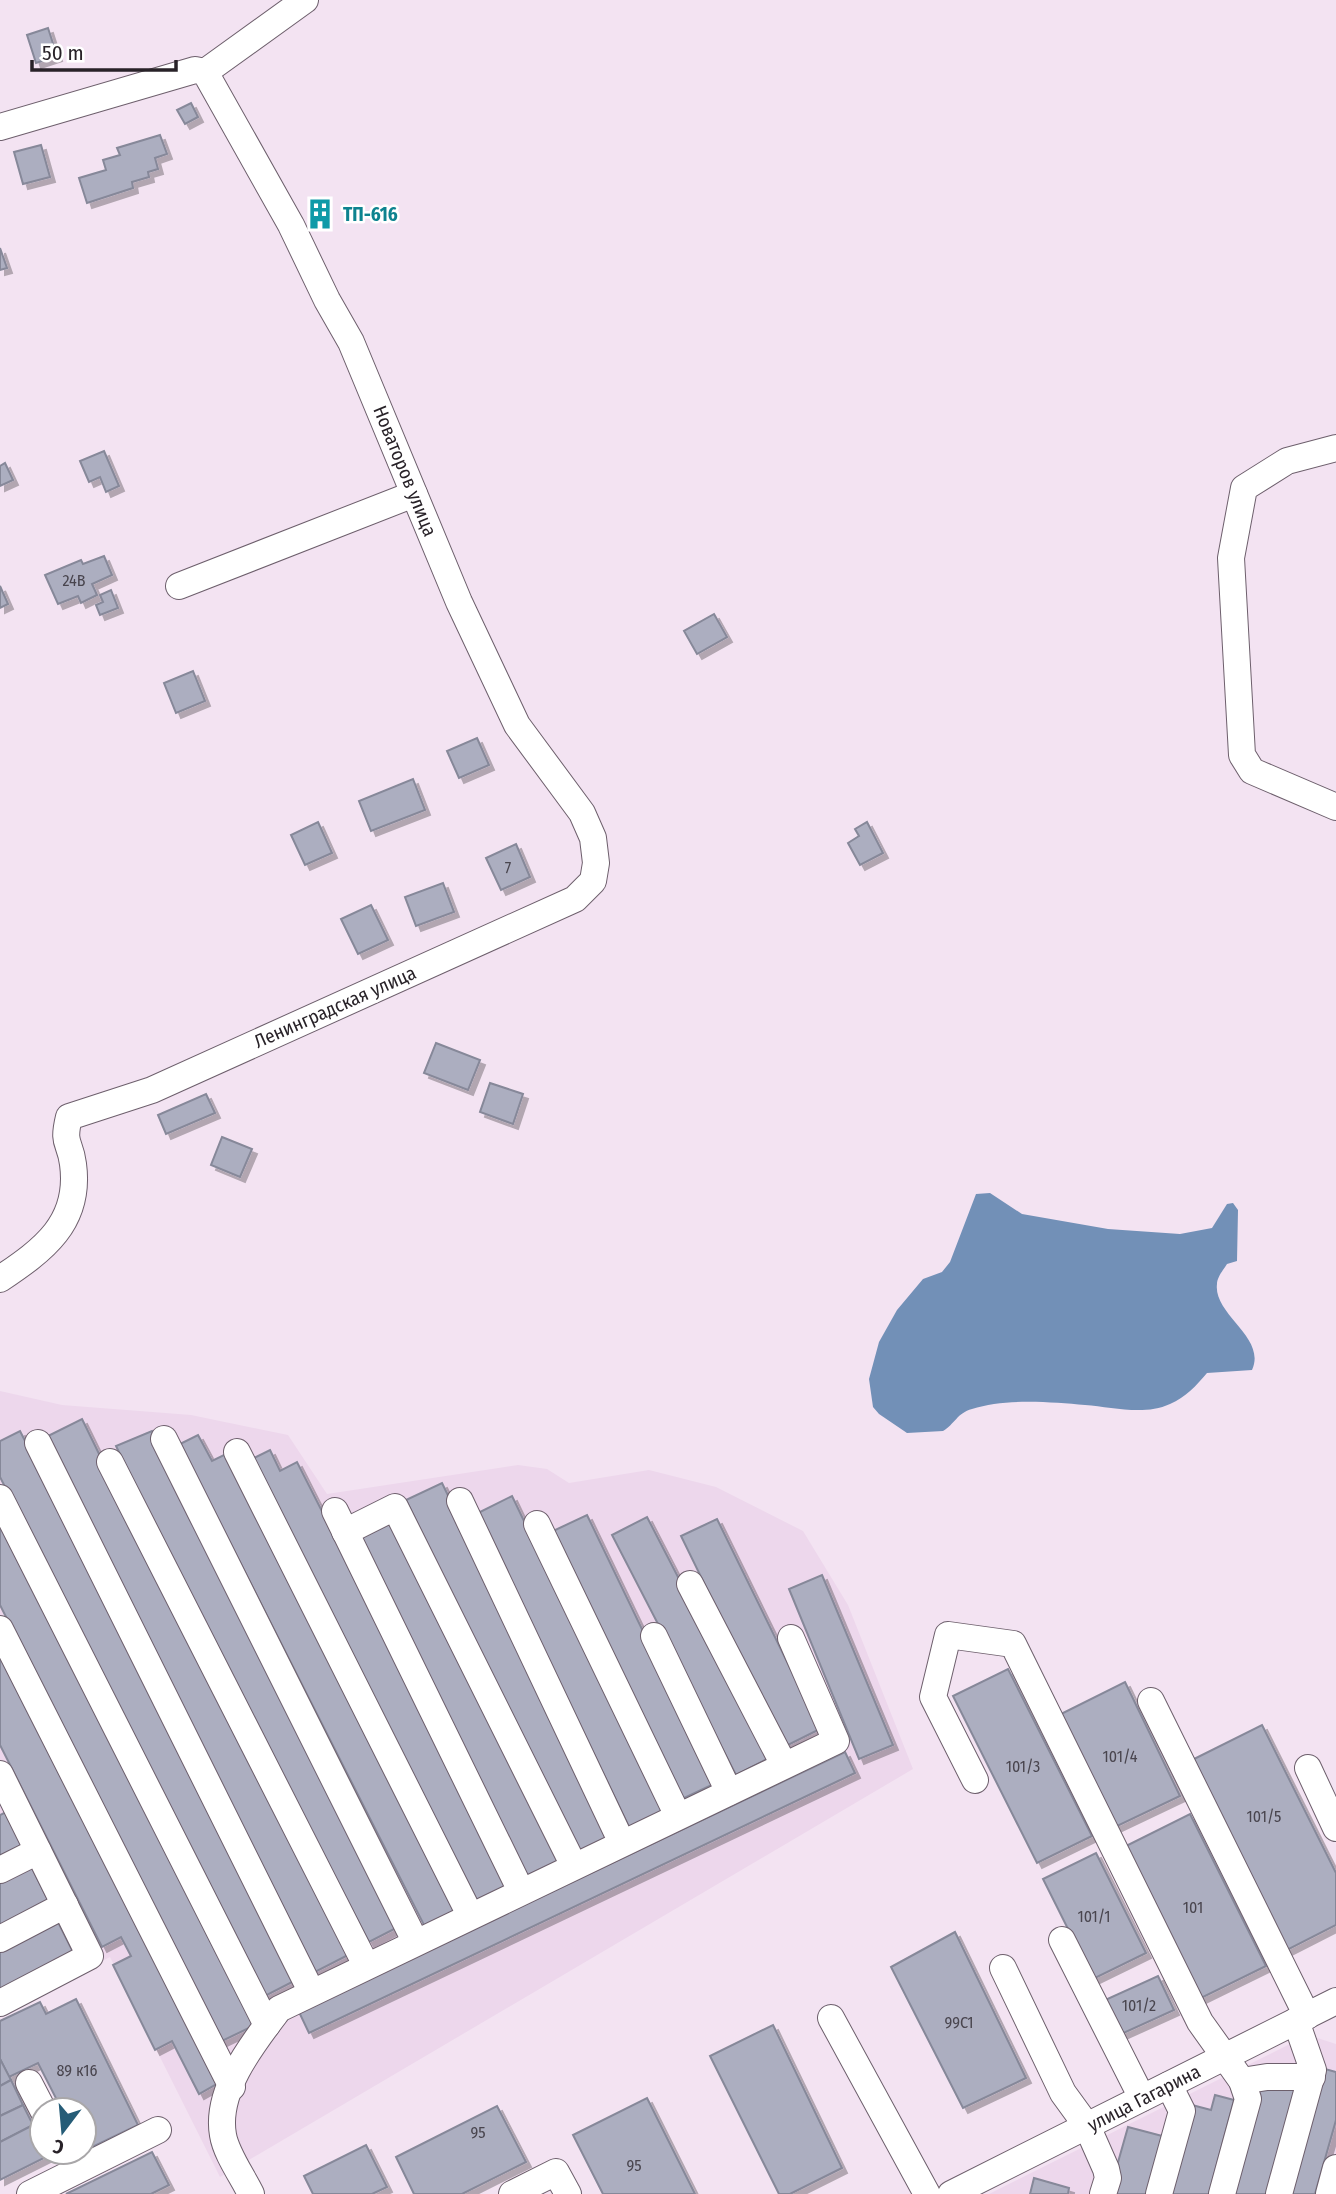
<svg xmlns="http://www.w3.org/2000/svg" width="1336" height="2194" viewBox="0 0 1336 2194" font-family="'Fira Sans Condensed',sans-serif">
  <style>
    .built { fill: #edd7ec }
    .water { fill: #7290b7 }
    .building { fill: #acaec0; stroke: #868899; stroke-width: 2; filter: url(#shadow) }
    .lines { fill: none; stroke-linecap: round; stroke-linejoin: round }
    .minor-casing { stroke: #6d5f6c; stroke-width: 28 }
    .minor { stroke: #fff; stroke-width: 26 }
    .labels { text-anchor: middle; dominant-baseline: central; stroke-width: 5; stroke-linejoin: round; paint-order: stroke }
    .number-label { font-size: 16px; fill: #49454e }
    .culture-label { font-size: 19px; font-weight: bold; fill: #0d838f; stroke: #fff; text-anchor: start }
    .street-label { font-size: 19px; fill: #282228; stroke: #fff }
  </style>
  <defs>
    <filter id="shadow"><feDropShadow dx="5" dy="5" stdDeviation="0" flood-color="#0004"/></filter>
  </defs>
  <rect width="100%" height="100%" fill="#f3e3f2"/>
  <g class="built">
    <path d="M0,1391l62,14 129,10 97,20 39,59 191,-29 29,4 22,14 80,-13 67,17 87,44 45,74 65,164 -693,408 -110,-220 -110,56z"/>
    <path d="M1308,2035l28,9v150h-347z"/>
  </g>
  <path class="water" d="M990,1193l32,21 86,15 72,5 32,-6 15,-24 6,-1 5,7 -1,51 -10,3c-3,5 -10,13 -10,20 -4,31 50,53 35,86l-45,3c-11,13 -21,24 -37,31 -26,12 -58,3 -85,1 -34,-3 -80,-7 -113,4 -15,4 -17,15 -29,22l-36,2 -28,-19 -6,-7 -4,-28 10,-37 18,-32 26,-31 19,-7 8,-10 26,-68z"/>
  <g class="building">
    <path d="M48,28l9,28 -21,7 -9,-28z"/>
    <path d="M191,103l7,14 -13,7 -8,-14z"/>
    <path d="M160,135l7,19 -12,4 3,11 -10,3 1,5 -17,5 1,6 -46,15 -8,-25 27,-8 -3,-10 17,-5 -3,-7z"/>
    <path d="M41,145l9,32 -27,7 -9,-32z"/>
    <path d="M317,208l8,1 -2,11 -8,-2z"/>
    <path d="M0,248l7,20 -7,2z"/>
    <path d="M104,451l15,35 -13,6 -6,-15 -11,5 -9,-21z"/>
    <path d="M5,463l8,17 -13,6v-20z"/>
    <path d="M104,556l8,19 -20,9 5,11 -16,8 -3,-7 -20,8 -13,-29 36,-15 2,4z"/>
    <path d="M0,586l8,18 -8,4z"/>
    <path d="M111,590l7,18 -18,7 -4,-10 7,-3 -3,-7z"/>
    <path d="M714,614l13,23 -30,17 -13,-23z"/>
    <path d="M193,671l12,30 -29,12 -12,-30z"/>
    <path d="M477,738l12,27 -30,13 -12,-27z"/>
    <path d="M413,779l12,31 -54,21 -12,-30z"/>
    <path d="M318,822l14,31 -27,12 -14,-30z"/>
    <path d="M867,822l16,31 -23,12 -12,-22 11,-7 -4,-7z"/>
    <path d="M516,844l14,33 -29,13 -15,-32z"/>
    <path d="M443,883l11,29 -38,14 -11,-29z"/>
    <path d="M371,905l17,35 -30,14 -17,-35z"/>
    <path d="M436,1043l44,17 -12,30 -44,-17z"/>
    <path d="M490,1083l33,11 -10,30 -33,-12z"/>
    <path d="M206,1094l9,19 -49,21 -8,-19z"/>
    <path d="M222,1137l30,12 -12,28 -29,-12z"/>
    <path d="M82,1419l104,213 166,321 -37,19 -267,-536z"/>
    <path d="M20,1431l278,548 -35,18 -263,-520v-36z"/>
    <path d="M152,1431l248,495 -31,16 -172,-330 -81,-166z"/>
    <path d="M198,1435l14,26 14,-7 233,456 -34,17 -245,-483z"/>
    <path d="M270,1450l10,21 17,-9 214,422 -34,17 -225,-442z"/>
    <path d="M442,1483l170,353 -35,17 -171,-353z"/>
    <path d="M512,1496l153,319 -34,16 -153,-318z"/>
    <path d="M587,1515l129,268 -36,17 -129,-268z"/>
    <path d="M647,1517l124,240 -35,18 -124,-240z"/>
    <path d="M392,1518l171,344 -35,16 -170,-343z"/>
    <path d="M0,1519l255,506 -35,17 -220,-437z"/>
    <path d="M717,1519l103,210 -36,18 -103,-211z"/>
    <path d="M822,1575l71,170 -34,14 -70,-170z"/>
    <path d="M0,1647l220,435 -21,12 -27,-53 -17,9 -42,-85 18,-9 -10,-19 -19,10 -102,-202z"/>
    <path d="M1008,1669l84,167 -55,27 -84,-167z"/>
    <path d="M1125,1682l55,114 -67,32 -54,-113z"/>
    <path d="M1262,1725l74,148v52l-49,25 -95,-190z"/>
    <path d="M845,1752l10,21 -546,260 -10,-21z"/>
    <path d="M6,1812l18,35 -24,13v-45z"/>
    <path d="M1190,1814l76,152 -69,34 -77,-151z"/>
    <path d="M1096,1853l50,100 -53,26 -50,-100z"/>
    <path d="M31,1866l18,36 -49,25v-45z"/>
    <path d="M57,1920l18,36 -75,38v-45z"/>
    <path d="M955,1932l71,146 -63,30 -72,-141z"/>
    <path d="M1158,1976l16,34 -55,25 -16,-34z"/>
    <path d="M76,1999l62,126 -54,26v-41h-22l-24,-47 -29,14 -9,-18v-38l40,-19 6,12z"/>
    <path d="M773,2025l69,143 -52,26h-11l-69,-138z"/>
    <path d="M0,2059l11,21 -11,6z"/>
    <path d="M1325,2069l11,3v48l-21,74h-26z"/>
    <path d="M11,2080l12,25 -23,11v-30z"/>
    <path d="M1261,2081l37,10 -28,103h-39z"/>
    <path d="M1215,2095l19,5 -25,94h-41l24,-89 19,5z"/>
    <path d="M647,2098l48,96h-92l-30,-59z"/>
    <path d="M23,2105l10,20 -33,17v-26z"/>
    <path d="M497,2106l29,56 -64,32h-48l-18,-37z"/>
    <path d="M33,2125l9,19v8l6,4 -48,24v-38z"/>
    <path d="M1128,2127l38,10 -16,57h-41z"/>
    <path d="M366,2145l21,42 -15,7h-59l-9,-18z"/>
    <path d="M152,2152l17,33 -18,9h-85z"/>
    <path d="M1034,2178l35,10 -1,6h-38z"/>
  </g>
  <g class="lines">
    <g class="minor-casing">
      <g id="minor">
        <path d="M205,72l100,-72"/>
        <path d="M0,127l195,-57 10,2 86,153 36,75 24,42 108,260 58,123 65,88 11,25 3,25 -3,18 -18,18 -423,191 -83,27c-7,29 1,23 4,47 8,59 -30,86 -73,115"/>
        <path d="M1336,448l-49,13 -43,27 -13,70 11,197 10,16 84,36"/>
        <path d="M179,586l235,-92"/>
        <path d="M164,1439l251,502"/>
        <path d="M38,1443l273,548"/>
        <path d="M237,1452l233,463"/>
        <path d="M110,1462l256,503"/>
        <path d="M0,1498l267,527"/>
        <path d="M460,1501l162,342"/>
        <path d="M335,1511l186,380"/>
        <path d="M537,1524l141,292"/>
        <path d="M345,1532l50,-25 179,359"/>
        <path d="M690,1584l94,181"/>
        <path d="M0,1629l232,458"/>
        <path d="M654,1636l75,156"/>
        <path d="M1151,1701l156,315"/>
        <path d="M1308,1768l28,60"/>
        <path d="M0,1774l90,182 -90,47"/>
        <path d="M975,1780l-42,-83 15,-62 65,9 187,378 42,59 6,18 -26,95"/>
        <path d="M0,1870l38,-19"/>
        <path d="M0,1939l65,-34"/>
        <path d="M1062,1940l80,158"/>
        <path d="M1003,1968l60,125 24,33 19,43 2,9 -5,16"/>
        <path d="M831,2018l96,176"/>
        <path d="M1242,2081l25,-4h45"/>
        <path d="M29,2083l14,27"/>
        <path d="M30,2194l128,-64"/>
        <path d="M251,2194c-8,-17 -25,-40 -28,-59 -8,-45 31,-93 56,-126l557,-268 -45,-103"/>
        <path d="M512,2194l44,-22 12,22"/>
        <path d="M951,2194l385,-193"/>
        <path d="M1159,2194l23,-83 -13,-26"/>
        <path d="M1279,2194l34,-124 -17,-49"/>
        <path d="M1329,2194l7,-26"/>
      </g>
    </g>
    <use href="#minor" class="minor"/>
  </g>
  <defs>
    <g id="building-bare" transform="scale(2.415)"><path d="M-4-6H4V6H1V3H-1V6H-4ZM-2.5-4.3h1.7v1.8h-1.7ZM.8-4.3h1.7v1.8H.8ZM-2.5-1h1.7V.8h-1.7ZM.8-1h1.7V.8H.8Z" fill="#0f9aa8" stroke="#fff" stroke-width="2.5" paint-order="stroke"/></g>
  </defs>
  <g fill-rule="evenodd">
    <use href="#building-bare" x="320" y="214"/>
  </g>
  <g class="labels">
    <g class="number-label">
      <text x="74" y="580">24В</text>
      <text x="508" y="867">7</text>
      <text x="1120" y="1756">101/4</text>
      <text x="1023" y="1766">101/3</text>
      <text x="1264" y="1816">101/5</text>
      <text x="1193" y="1907">101</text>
      <text x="1094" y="1916">101/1</text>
      <text x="1139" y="2005">101/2</text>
      <text x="959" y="2022">99С1</text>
      <text x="77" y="2070">89 к16</text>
      <text x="478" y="2132">95</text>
      <text x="634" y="2165">95</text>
    </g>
    <g class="culture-label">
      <text x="343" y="214">ТП-616</text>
    </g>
    <g class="street-label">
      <text transform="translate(405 471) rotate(68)">Новаторов улица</text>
      <text transform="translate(335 1007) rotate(-24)">Ленинградская улица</text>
      <text transform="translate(1144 2098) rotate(-27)">улица Гагарина</text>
    </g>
  </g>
  <g transform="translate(63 2131) rotate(196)"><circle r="33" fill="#ffffff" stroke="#a9a7a9" stroke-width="2"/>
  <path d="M0-5L12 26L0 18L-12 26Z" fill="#255c77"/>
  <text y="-10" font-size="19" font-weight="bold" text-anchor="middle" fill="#282228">С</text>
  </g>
  <path d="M32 60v10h144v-10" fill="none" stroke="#282228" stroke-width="3.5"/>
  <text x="42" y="60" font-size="21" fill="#282228" stroke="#ffffff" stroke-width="5" paint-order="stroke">50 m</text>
</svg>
